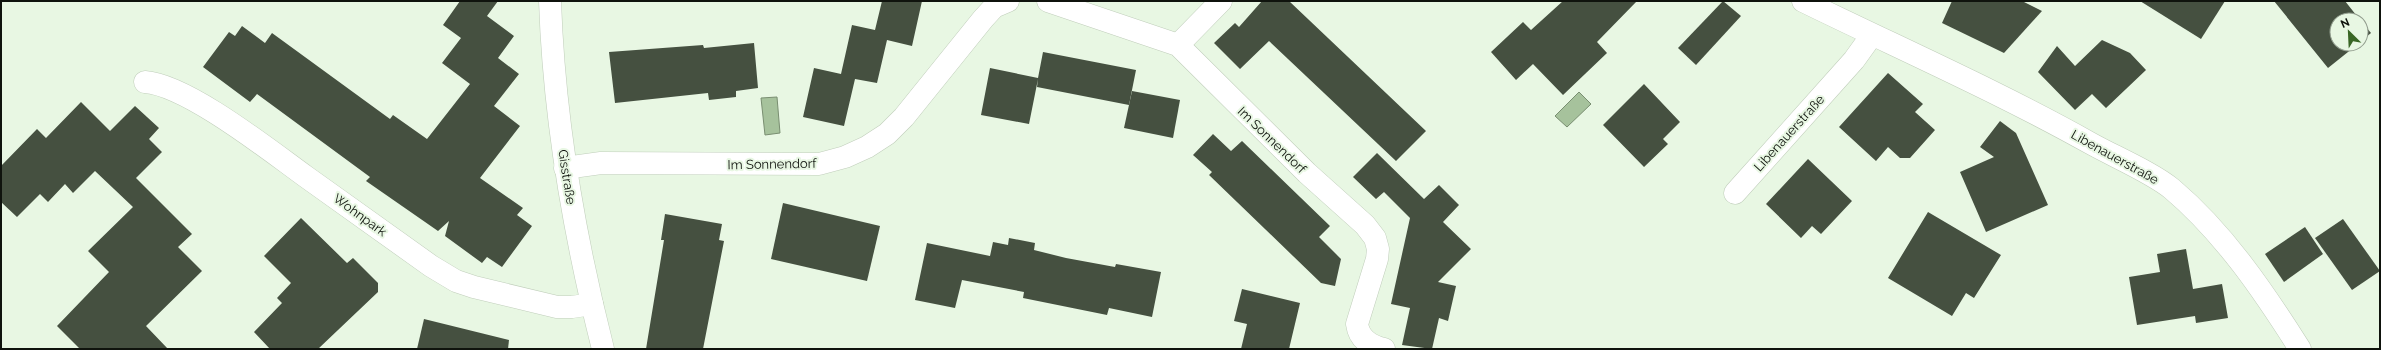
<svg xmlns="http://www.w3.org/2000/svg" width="2381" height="350" viewBox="0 0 2381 350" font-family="Raleway,sans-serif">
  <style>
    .water { fill: #a6c29c; stroke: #798e71 }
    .building { fill: #455040 }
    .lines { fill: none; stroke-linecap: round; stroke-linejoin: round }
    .minor-casing { stroke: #c0cebb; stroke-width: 23 }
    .minor { stroke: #fff; stroke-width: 22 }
    .labels { text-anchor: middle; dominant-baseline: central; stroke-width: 4; stroke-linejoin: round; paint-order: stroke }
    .street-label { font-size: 13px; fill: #0f130d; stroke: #e8f7e3 }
  </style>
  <rect width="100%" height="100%" fill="#e8f7e3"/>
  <g class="water">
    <path d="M1579,92l12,12 -24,23 -12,-11z"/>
    <path d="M777,97l3,36 -15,2 -4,-37z"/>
  </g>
  <g class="building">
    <path d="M460,1h38l-11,15 27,20 -16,22 21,16 -25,32 26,20 -40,52 43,30 -6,7 15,11 -30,41 -15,-10 -5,6 -37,-27 4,-15 -11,10 -72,-50 4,-4 -113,-83 -7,8 -47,-35 26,-35 6,4 7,-10 23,17 7,-10 118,86 3,-4 34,24 43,-55 -28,-21 19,-25 -18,-13z"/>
    <path d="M882,1h40l-10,45 -25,-6 -10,43 -22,-4 -11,47 -41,-9 11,-49 27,6 11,-49 23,5z"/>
    <path d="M1262,1h27l137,130 -30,30 -127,-120 -29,28 -26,-26 21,-20 4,4z"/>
    <path d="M1563,1h74l-40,41 10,11 -44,42 -30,-31 -17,16 -25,-28 32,-30 8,8z"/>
    <path d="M1723,1l18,15 -45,49 -18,-17z"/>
    <path d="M1952,1h70l20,10 -38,42 -62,-30z"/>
    <path d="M2140,1h85l-24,38z"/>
    <path d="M2274,1h71l15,19h-23v24h21l-30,24z"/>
    <path d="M2361,21l10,12 -10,8z"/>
    <path d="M2102,40l28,13 16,17 -40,38 -14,-14 -17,16 -37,-38 19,-26 18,20z"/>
    <path d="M754,43l4,45 -22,3v6l-27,3 -1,-7 -93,10 -6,-51 94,-7 1,3z"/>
    <path d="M1043,52l93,18 -7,35 -92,-18 1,-8 -9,45 -48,-9 9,-47 48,10z"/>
    <path d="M1888,73l35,31 -8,8 20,18 -25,28h-10l-12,-11 -12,14 -37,-34z"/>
    <path d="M1644,84l36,38 -17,17 5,5 -24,23 -41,-42z"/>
    <path d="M1132,91l48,9 -7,38 -49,-10z"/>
    <path d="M81,102l29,29 25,-25 24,22 -10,11 13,13 -26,26 56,56 -14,13 24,24 -56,55 22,23h-88l-23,-23 52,-54 -21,-21 45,-44 -38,-36 -22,22 -8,-9 -17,18 -8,-8 -23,23 -16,-15v-36l36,-37 9,9z"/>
    <path d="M2000,121l16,12 32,72 -62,27 -26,-60 34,-15 -14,-10z"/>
    <path d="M1213,134l18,17 11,-10 88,85 -11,11 22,22 -6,27 -14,-3 -112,-108 3,-3 -19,-17z"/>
    <path d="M1377,153l47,46 15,-14 20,20 -16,17 28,27 -33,33 18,4 -8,35 -9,-3 -7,31 -30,-4 8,-37 -19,-4 19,-86 -26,-26 -8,7 -23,-22z"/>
    <path d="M1808,159l44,42 -31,33 -9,-8 -11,12 -35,-34z"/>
    <path d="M783,203l97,23 -13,55 -96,-22z"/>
    <path d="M1928,212l73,43 -27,43 -8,-5 -14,23 -64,-38z"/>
    <path d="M665,214l57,10 -3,16 5,1 -21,108h-57l18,-109h-3z"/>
    <path d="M301,218l46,45 6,-5 25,25v9l-60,57h-48l-16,-17 28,-29 -5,-5 14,-15 -27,-27z"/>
    <path d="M2343,219l37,52 -28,19 -37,-52z"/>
    <path d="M2305,227l18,27 -39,28 -19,-28z"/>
    <path d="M1009,238l26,5 -1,7 32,8 49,9 1,-3 45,8 -9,45 -43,-9 -2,7 -84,-17 1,-6 -62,-12 -7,28 -40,-8 12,-57 63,13 3,-14 15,3z"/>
    <path d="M2186,249l7,40 29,-5 6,34 -32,5 -1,-7 -58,9 -8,-48 31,-5 -3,-18z"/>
    <path d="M1242,289l58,14 -11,46h-48l6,-25 -13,-3z"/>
    <path d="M424,319l85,21 -1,9h-91z"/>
  </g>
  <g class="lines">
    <g class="minor-casing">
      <g id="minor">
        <path d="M550,1c4,118 24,234 53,348"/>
        <path d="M1048,1l130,44 129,128 58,52 10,13 3,11 -1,10 -20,65c2,15 13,22 27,25"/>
        <path d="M1803,1c96,47 194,90 287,142 23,13 63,30 82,46 52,44 92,103 128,160"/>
        <path d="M1178,45l43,-44"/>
        <path d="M145,82c42,3 124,68 160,94 42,30 84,60 126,90l25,15 18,6 83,20h15l20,-3"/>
        <path d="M565,168l36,-5 218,1 26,-7 22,-10 20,-13 17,-17 79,-98 11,-12 14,-6"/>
        <path d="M1735,193l119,-133 18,-25"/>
      </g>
    </g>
    <use href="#minor" class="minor"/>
  </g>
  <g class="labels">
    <g class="street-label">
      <text transform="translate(1789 133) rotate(-48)">Libenauerstraße</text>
      <text transform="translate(1272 140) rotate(44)">Im Sonnendorf</text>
      <text transform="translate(2115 157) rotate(29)">Libenauerstraße</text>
      <text transform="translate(772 164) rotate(-1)">Im Sonnendorf</text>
      <text transform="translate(567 177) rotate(81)">Gisstraße</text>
      <text transform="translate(360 215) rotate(36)">Wohnpark</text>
    </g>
  </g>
  <rect width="2381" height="350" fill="none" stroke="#0f130d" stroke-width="4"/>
  <g transform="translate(2349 32) rotate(336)"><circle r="19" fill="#e8f7e3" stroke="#919c8d"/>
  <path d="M0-3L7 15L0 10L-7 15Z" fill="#396625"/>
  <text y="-6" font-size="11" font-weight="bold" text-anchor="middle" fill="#0f130d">N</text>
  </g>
</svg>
